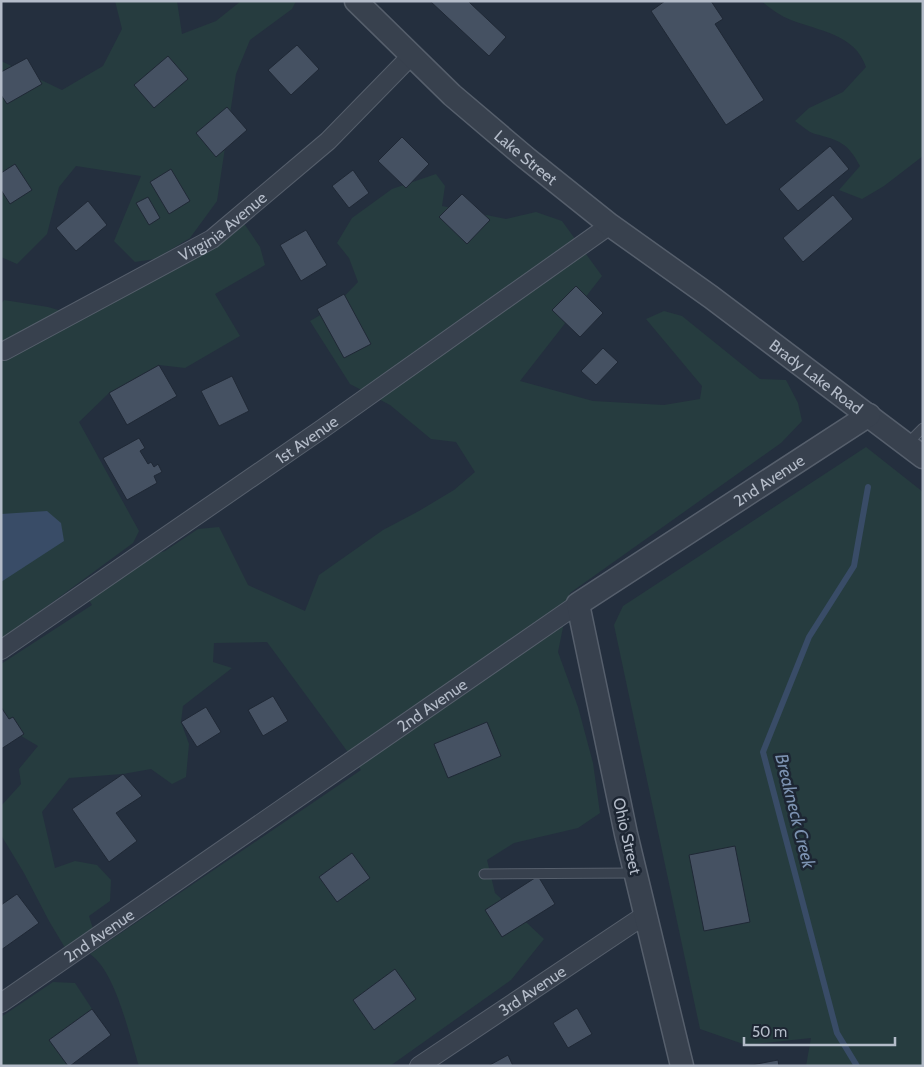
<svg xmlns="http://www.w3.org/2000/svg" width="924" height="1067" viewBox="0 0 924 1067" font-family="Cabin,sans-serif">
  <style>
    .green { fill: #263c3f }
    .water { fill: #394c67 }
    .lines { fill: none; stroke-linecap: round; stroke-linejoin: round }
    .stream { stroke: #394c67; stroke-width: 6 }
    .building { fill: #455162; stroke: #1f2835 }
    .service-casing { stroke: #565f6c; stroke-width: 11 }
    .minor-casing { stroke: #565f6c; stroke-width: 20 }
    .tertiary-casing { stroke: #565f6c; stroke-width: 25 }
    .service { stroke: #38414e; stroke-width: 9 }
    .minor { stroke: #38414e; stroke-width: 18 }
    .tertiary { stroke: #38414e; stroke-width: 22 }
    .labels { text-anchor: middle; dominant-baseline: central; stroke-width: 5; stroke-linejoin: round; paint-order: stroke }
    .street-label { font-size: 16px; fill: #b4bcc9; stroke: #1d2633 }
    .water-label { font-size: 18px; font-style: italic; fill: #7c92b1; stroke: #1d2633 }
  </style>
  <rect width="100%" height="100%" fill="#242f3e"/>
  <g class="green">
    <path d="M115,1h62l5,33 34,-13 25,-20h55l-4,8 -42,31 -14,34 -19,127 -27,37 -35,21 -20,3 -21,-21 27,-65 -65,-10 -17,21 -12,47 -30,30 -16,-7v-196l61,29 41,-24 19,-37z"/>
    <path d="M761,1h162v155l-39,30 -22,13 -23,-9 21,-24c-12,-23 -21,-26 -45,-32 -7,-2 -14,-9 -20,-13l14,-13 34,-16 23,-25c-11,-33 -47,-36 -75,-47 -11,-4 -21,-12 -30,-19z"/>
    <path d="M436,174l9,12 -3,20 64,13 30,-7 26,9 40,55 -82,105 73,20 71,4 36,-6 2,-13 -56,-67 18,-8 18,5 78,63 26,1 12,23 4,18 -21,22 -211,150 -12,59 20,55 15,56 7,50 -22,15 -64,15 -27,17 8,33 49,46 -33,41 -121,86h-251c-10,-31 -23,-94 -49,-112l271,-184 -94,-128 -53,1 -1,19 19,6 -49,38 -2,16 8,22 -3,33 -14,7 -21,-15 -28,5 -54,4 -27,34 13,56 20,-7 22,4 14,15 -1,21 -21,15 5,16 -24,24 -21,-35 -25,-48 -23,-38v-29l20,-22 -2,-15 19,-23 -37,-22v-60l91,-59 -7,-12 44,-31 36,-11 33,-22 21,-2 29,58 57,26 14,-36 64,-45 36,-19 35,-21 21,-18 -19,-30 -25,-3 -41,-34 -40,-21 -40,-63 24,-14 24,-25 -9,-24 -12,-15 15,-25 40,-29z"/>
    <path d="M239,216l21,31 5,18 -50,29 25,42 -55,32 -26,-3 -50,28 -30,29 60,109 -6,12 -132,97v-336l3,-4 44,7 24,7z"/>
    <path d="M866,447l57,45v574h-117l5,-28 -65,7 -46,-16 -86,-404 9,-19z"/>
    <path d="M53,982l22,1 17,26 -43,31 19,26h-67v-49z"/>
  </g>
  <path class="water" d="M47,511l14,12 3,18 -63,41v-68z"/>
  <g class="lines">
    <path class="stream" d="M857,1066l-20,-33 -74,-281 46,-115 45,-71 14,-79"/>
  </g>
  <g class="building">
    <path d="M430,1h41l-2,1 37,35 -17,19z"/>
    <path d="M665,1h46l12,18 -8,5 49,76 -38,25 -75,-114z"/>
    <path d="M297,45l22,24 -28,26 -23,-25z"/>
    <path d="M168,56l20,23 -34,29 -20,-23z"/>
    <path d="M27,58l15,26 -35,20 -6,-9v-23z"/>
    <path d="M227,107l20,23 -31,27 -20,-24z"/>
    <path d="M402,137l27,27 -23,24 -28,-27z"/>
    <path d="M830,146l19,23 -51,42 -19,-22z"/>
    <path d="M15,164l17,26 -22,14 -9,-14v-17z"/>
    <path d="M171,169l19,32 -21,13 -19,-32z"/>
    <path d="M353,170l16,23 -20,15 -17,-22z"/>
    <path d="M462,194l28,26 -23,24 -28,-27z"/>
    <path d="M833,195l20,24 -50,43 -20,-24z"/>
    <path d="M148,197l12,21 -11,7 -13,-22z"/>
    <path d="M88,201l19,24 -31,26 -20,-23z"/>
    <path d="M306,230l21,35 -26,16 -21,-36z"/>
    <path d="M576,286l27,27 -23,24 -28,-27z"/>
    <path d="M344,294l27,50 -27,14 -27,-49z"/>
    <path d="M603,348l15,14 -22,23 -15,-14z"/>
    <path d="M159,365l18,31 -50,29 -18,-32z"/>
    <path d="M232,376l17,35 -30,15 -18,-35z"/>
    <path d="M139,438l6,10 -5,3 8,13 3,-2 3,5 4,-3 4,8 -8,4 3,7 -30,17 -24,-42z"/>
    <path d="M273,696l15,25 -25,15 -15,-26z"/>
    <path d="M1,707l8,12 4,-2 11,17 -23,15z"/>
    <path d="M206,707l15,25 -24,15 -16,-25z"/>
    <path d="M487,722l14,34 -53,22 -14,-34z"/>
    <path d="M123,774l19,22 -26,17 21,28 -28,21 -37,-53z"/>
    <path d="M735,846l15,76 -46,9 -15,-76z"/>
    <path d="M352,853l18,25 -33,24 -18,-25z"/>
    <path d="M538,876l17,28 -53,33 -17,-27z"/>
    <path d="M17,894l22,29 -38,27v-45z"/>
    <path d="M395,969l21,30 -42,31 -21,-30z"/>
    <path d="M577,1008l15,26 -24,14 -15,-25z"/>
    <path d="M92,1009l19,26 -41,31h-2l-19,-26z"/>
    <path d="M508,1055l5,11h-25z"/>
    <path d="M778,1060l1,6h-33z"/>
  </g>
  <g class="lines">
    <g class="service-casing">
      <g id="service">
        <path d="M907,444l16,-16"/>
        <path d="M484,874l152,-1"/>
      </g>
    </g>
    <g class="minor-casing">
      <g id="minor">
        <path id="s1" d="M4,351l208,-112 116,-98 83,-85"/>
        <path id="s2" d="M1,650l321,-221 288,-204"/>
        <path id="s3" d="M1,1003l577,-399"/>
        <path id="s4" d="M419,1066l226,-151"/>
      </g>
    </g>
    <g class="tertiary-casing">
      <g id="tertiary">
        <path id="s5" d="M356,1l96,94 73,62 85,68 101,72 212,160"/>
        <path id="s6" d="M682,1066l-56,-232 -48,-230 291,-189"/>
      </g>
    </g>
    <use href="#service" class="service"/>
    <use href="#minor" class="minor"/>
    <use href="#tertiary" class="tertiary"/>
  </g>
  <g class="labels">
    <g class="street-label">
      <text stroke="none"><textPath href="#s5" startOffset="231">Lake Street</textPath></text>
      <text stroke="none"><textPath href="#s1" startOffset="252">Virginia Avenue</textPath></text>
      <text stroke="none"><textPath href="#s5" startOffset="595">Brady Lake Road</textPath></text>
      <text stroke="none"><textPath href="#s2" startOffset="371">1st Avenue</textPath></text>
      <text stroke="none"><textPath href="#s6" startOffset="701">2nd Avenue</textPath></text>
      <text stroke="none"><textPath href="#s3" startOffset="524">2nd Avenue</textPath></text>
      <text transform="translate(627 836) rotate(77)">Ohio Street</text>
      <text stroke="none"><textPath href="#s3" startOffset="119">2nd Avenue</textPath></text>
      <text stroke="none"><textPath href="#s4" startOffset="136">3rd Avenue</textPath></text>
    </g>
    <g class="water-label">
      <text transform="translate(795 811) rotate(76)">Breakneck Creek</text>
    </g>
  </g>
  <rect width="924" height="1067" fill="none" stroke="#b4bcc9" stroke-width="5"/>
  <path d="M744 1037v8h151v-8" fill="none" stroke="#b4bcc9" stroke-width="2.5"/>
  <text x="752" y="1037" font-size="15" fill="#b4bcc9" stroke="#1d2633" stroke-width="4" paint-order="stroke">50 m</text>
</svg>
